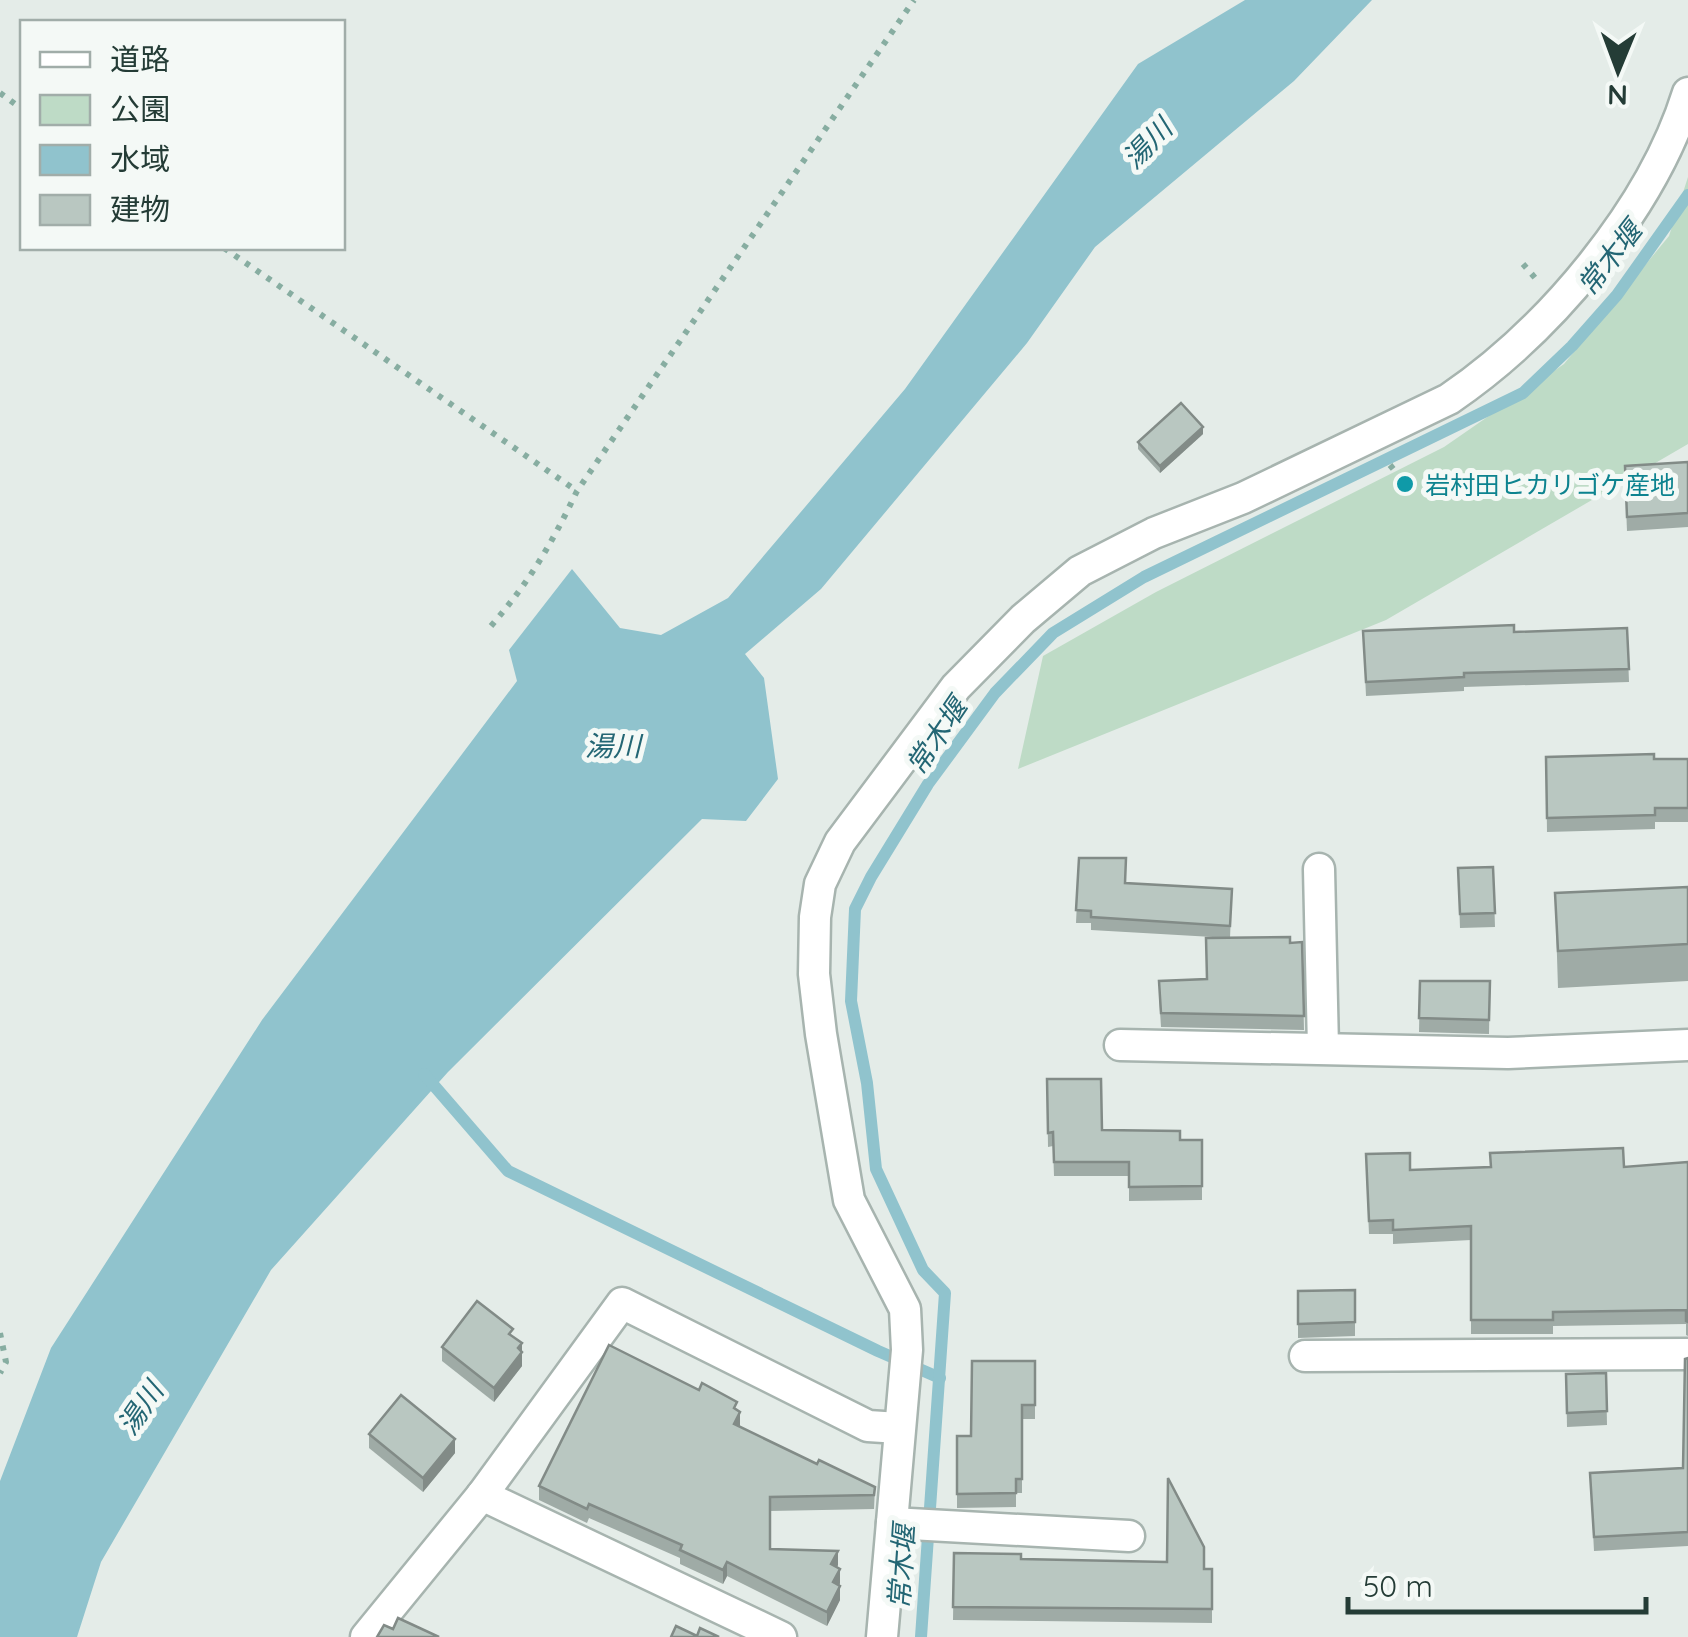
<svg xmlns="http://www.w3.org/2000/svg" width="1688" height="1637" viewBox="0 0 1688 1637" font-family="Quicksand,'Noto Sans JP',sans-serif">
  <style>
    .green { fill: #bedbc6 }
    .water { fill: #90c3cd }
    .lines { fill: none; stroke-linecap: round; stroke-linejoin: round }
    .stream { stroke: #90c3cd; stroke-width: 12 }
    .minor-casing { stroke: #a7b4af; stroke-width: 35 }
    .path { stroke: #87ada1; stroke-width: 6; stroke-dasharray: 5 8; stroke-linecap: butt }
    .minor { stroke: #fff; stroke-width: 30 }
    .wall { fill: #9faba6 }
    .shaded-wall { fill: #828b87 }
    .building { fill: #b9c7c1; stroke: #828b87; stroke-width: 2.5 }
    .culture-dot { fill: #0f9aa8; stroke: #f4f9f6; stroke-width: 4 }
    .labels { text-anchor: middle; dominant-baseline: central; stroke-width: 10; stroke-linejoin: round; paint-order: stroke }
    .culture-label { font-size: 25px; fill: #0d838f; stroke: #f4f9f6; text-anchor: start }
    .water-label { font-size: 28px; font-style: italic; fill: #236674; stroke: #f4f9f6 }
  </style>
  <rect width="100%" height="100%" fill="#e4ece8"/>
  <path class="green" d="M1688,177v267l-302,176 -368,149 25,-113 113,-64 288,-145 120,-83 105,-128z"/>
  <path class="water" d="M1245,0h127l-78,81 -199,166 -68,96 -206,246 -76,65 19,24 14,101 -32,42 -44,-2 -254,253 -177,198 -170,292 -24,75h-77v-156l51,-133 211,-328 255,-339 -8,-31 63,-81 48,59 41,7 67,-37 177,-209 233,-325z"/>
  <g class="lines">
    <g class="stream">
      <path d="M424,1074l84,97 370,180 62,27"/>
      <path d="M921,1637l24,-344 -22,-23 -47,-101 -9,-86 -16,-82 4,-92 16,-32 57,-93 67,-91 58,-60 91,-56 379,-184 49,-47 45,-51 71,-100"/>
    </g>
    <g class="minor-casing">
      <g id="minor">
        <path d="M1319,869l4,179"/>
        <path d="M1120,1045l388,8 180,-8"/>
        <path d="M1305,1356l383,-2"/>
        <path d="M482,1495l299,142"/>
        <path d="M892,1523l237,13"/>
        <path d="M366,1637l116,-142 140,-192 246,123 31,2"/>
        <path d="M882,1637l25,-287 -2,-41 -56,-109 -28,-166 -7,-60 1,-57 5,-33 20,-42 116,-155 67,-68 57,-48 74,-38 89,-35 206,-99c100,-68 203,-190 239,-306"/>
      </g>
    </g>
    <g class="path">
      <path d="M0,93l22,16"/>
      <path d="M224,248l353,243"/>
      <path d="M1523,264l13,15"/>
      <path d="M1390,465l9,11"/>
      <path d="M491,626c39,-45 60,-81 86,-135l337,-491"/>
      <path d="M0,1333l6,29 -6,11"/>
    </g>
    <use href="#minor" class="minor"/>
  </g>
  <g class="wall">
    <path d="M1203,434l-43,39 -22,-24v-7z"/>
    <path d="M1688,462v65l-61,4 -2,-51z"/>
    <path d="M1627,628l2,54 -165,5v4l-98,5 -3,-65 151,1z"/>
    <path d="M1546,757l142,2v63h-33v7l-108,3z"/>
    <path d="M1079,858l46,25 107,6 -2,49 -139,-8v-7h-15z"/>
    <path d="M1493,867l2,60 -35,1 -2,-60z"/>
    <path d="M1688,887v94l-130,7 -3,-95z"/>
    <path d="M1302,942l2,88 -143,-3 -2,-32 47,-16 84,-36z"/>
    <path d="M1420,981h70l-1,53 -70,-2z"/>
    <path d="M1047,1079l55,51 78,10h22v60l-73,1v-25h-75l-1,-30 -5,1z"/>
    <path d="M1688,1162v174l-2,-1v-11l-133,2v8h-82v-94l-78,4v-10h-24l-3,-66 44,2 214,-3z"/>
    <path d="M1355,1290v46l-57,2v-47z"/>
    <path d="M513,1337l9,14v15l-28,36 -52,-41v-14z"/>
    <path d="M1688,1358v188l-94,5 -4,-78 93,-5z"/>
    <path d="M1035,1361v58h-13v74h-6v14l-59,1v-72h14z"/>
    <path d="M1606,1373l1,52 -40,2 -1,-53z"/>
    <path d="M737,1410l2,17 78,37 58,23 -1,22 -104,2v38l68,16 -1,2 3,16v17l-13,26 -100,-50 -4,8 -43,-20v-6l-91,-40 -2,5 -48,-23v-14z"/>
    <path d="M369,1434l86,19 -32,39 -54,-44z"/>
    <path d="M954,1553l67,6 191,10v54l-259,-3z"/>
  </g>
  <g class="shaded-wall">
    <path d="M1203,427v7l-43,39v-7z"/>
    <path d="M522,1343v23l-28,36v-14z"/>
    <path d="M740,1412v14l-6,12v-14z"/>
    <path d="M455,1439v14l-32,39v-14z"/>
    <path d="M838,1551v14l-7,13v-14z"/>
    <path d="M727,1562v14l-4,8v-14z"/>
    <path d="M840,1569v14l-7,13v-14z"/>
    <path d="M840,1586v14l-13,26v-14z"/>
  </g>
  <g class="building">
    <path d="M1181,403l22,24 -43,39 -22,-24z"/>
    <path d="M1688,462v51l-61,4 -2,-51z"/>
    <path d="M1514,625v7l113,-4 2,41 -165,4v4l-98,5 -3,-51z"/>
    <path d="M1654,754v5h34v49h-33v7l-108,3 -1,-61z"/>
    <path d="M1079,858h47l-1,25 107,6 -2,37 -139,-9v-6l-15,-1z"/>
    <path d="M1493,867l2,46 -35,1 -2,-46z"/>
    <path d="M1688,887v57l-130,7 -3,-58z"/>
    <path d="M1290,937v6l12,-1 2,74 -143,-3 -2,-32 48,-2 -1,-41z"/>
    <path d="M1420,981h70l-1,39 -70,-2z"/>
    <path d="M1047,1079h54l1,51 78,1v9h22v46l-73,1v-25h-75l-1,-30 -5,1z"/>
    <path d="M1623,1148l1,19 64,-5v160l-2,-1v-11l-133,2v8h-82v-94l-78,4v-10l-24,1 -3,-67 44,-1v17l81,-3 -1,-14z"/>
    <path d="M1355,1290v32l-57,2v-33z"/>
    <path d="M477,1301l36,28 -4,5 13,9 -4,5 4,4 -28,36 -52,-41z"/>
    <path d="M609,1345l90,45 3,-7 35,19 -3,6 6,4 -6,12 83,40 2,-4 56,27 -1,8 -104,2v52l68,2 -7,13 9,5 -7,13 7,4 -13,26 -100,-50 -4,8 -43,-20 2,-5 -93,-41 -2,5 -48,-23z"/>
    <path d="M1688,1358v174l-94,5 -4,-64 93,-5 2,-109z"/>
    <path d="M972,1361h63v44h-13v74h-6v14l-59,1v-58h14z"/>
    <path d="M1606,1373l1,38 -40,2 -1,-39z"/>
    <path d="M401,1395l54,44 -32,39 -54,-44z"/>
    <path d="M1168,1478l36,69v22h8v40l-259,-2 1,-54 67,1v5l146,3z"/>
    <path d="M398,1618l41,19h-62l7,-12 9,4z"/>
    <path d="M676,1626l21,10 3,-8 19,9h-48z"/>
  </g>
  <circle class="culture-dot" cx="1405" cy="484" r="10"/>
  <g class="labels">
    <g class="culture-label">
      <text x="1425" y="484">岩村田ヒカリゴケ産地</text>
    </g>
    <g class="water-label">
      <text transform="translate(1147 143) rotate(-46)">湯川</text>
      <text transform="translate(1609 258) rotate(-52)">常木堰</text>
      <text transform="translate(936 736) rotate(-56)">常木堰</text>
      <text x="613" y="745">湯川</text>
      <text transform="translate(140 1408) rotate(-56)">湯川</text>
      <text transform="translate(901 1567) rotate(-86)">常木堰</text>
    </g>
  </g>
  <rect x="20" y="20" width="325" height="230" fill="#f4f9f6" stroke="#a1ada9" stroke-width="2.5"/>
  <rect x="40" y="52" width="50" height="15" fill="#ffffff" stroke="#a1ada9" stroke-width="2.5"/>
  <text x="110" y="70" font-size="30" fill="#243c36">道路</text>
  <rect x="40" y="95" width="50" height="30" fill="#bedbc6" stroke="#a1ada9" stroke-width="2.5"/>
  <text x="110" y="120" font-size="30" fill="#243c36">公園</text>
  <rect x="40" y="145" width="50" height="30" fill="#90c3cd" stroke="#a1ada9" stroke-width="2.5"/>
  <text x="110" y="170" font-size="30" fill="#243c36">水域</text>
  <rect x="40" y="195" width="50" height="30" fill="#b9c7c1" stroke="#a1ada9" stroke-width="2.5"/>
  <text x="110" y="220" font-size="30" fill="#243c36">建物</text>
  <g transform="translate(1618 70) rotate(181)" stroke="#f4f9f6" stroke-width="8" paint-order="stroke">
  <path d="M0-8L18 38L0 25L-18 38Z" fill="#243c36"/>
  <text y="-15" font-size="28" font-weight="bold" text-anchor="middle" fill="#243c36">N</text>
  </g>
  <path d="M1348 1597v15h298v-15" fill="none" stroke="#243c36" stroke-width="5"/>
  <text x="1363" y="1597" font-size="30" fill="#243c36" stroke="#f4f9f6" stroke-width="8" paint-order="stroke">50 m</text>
</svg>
